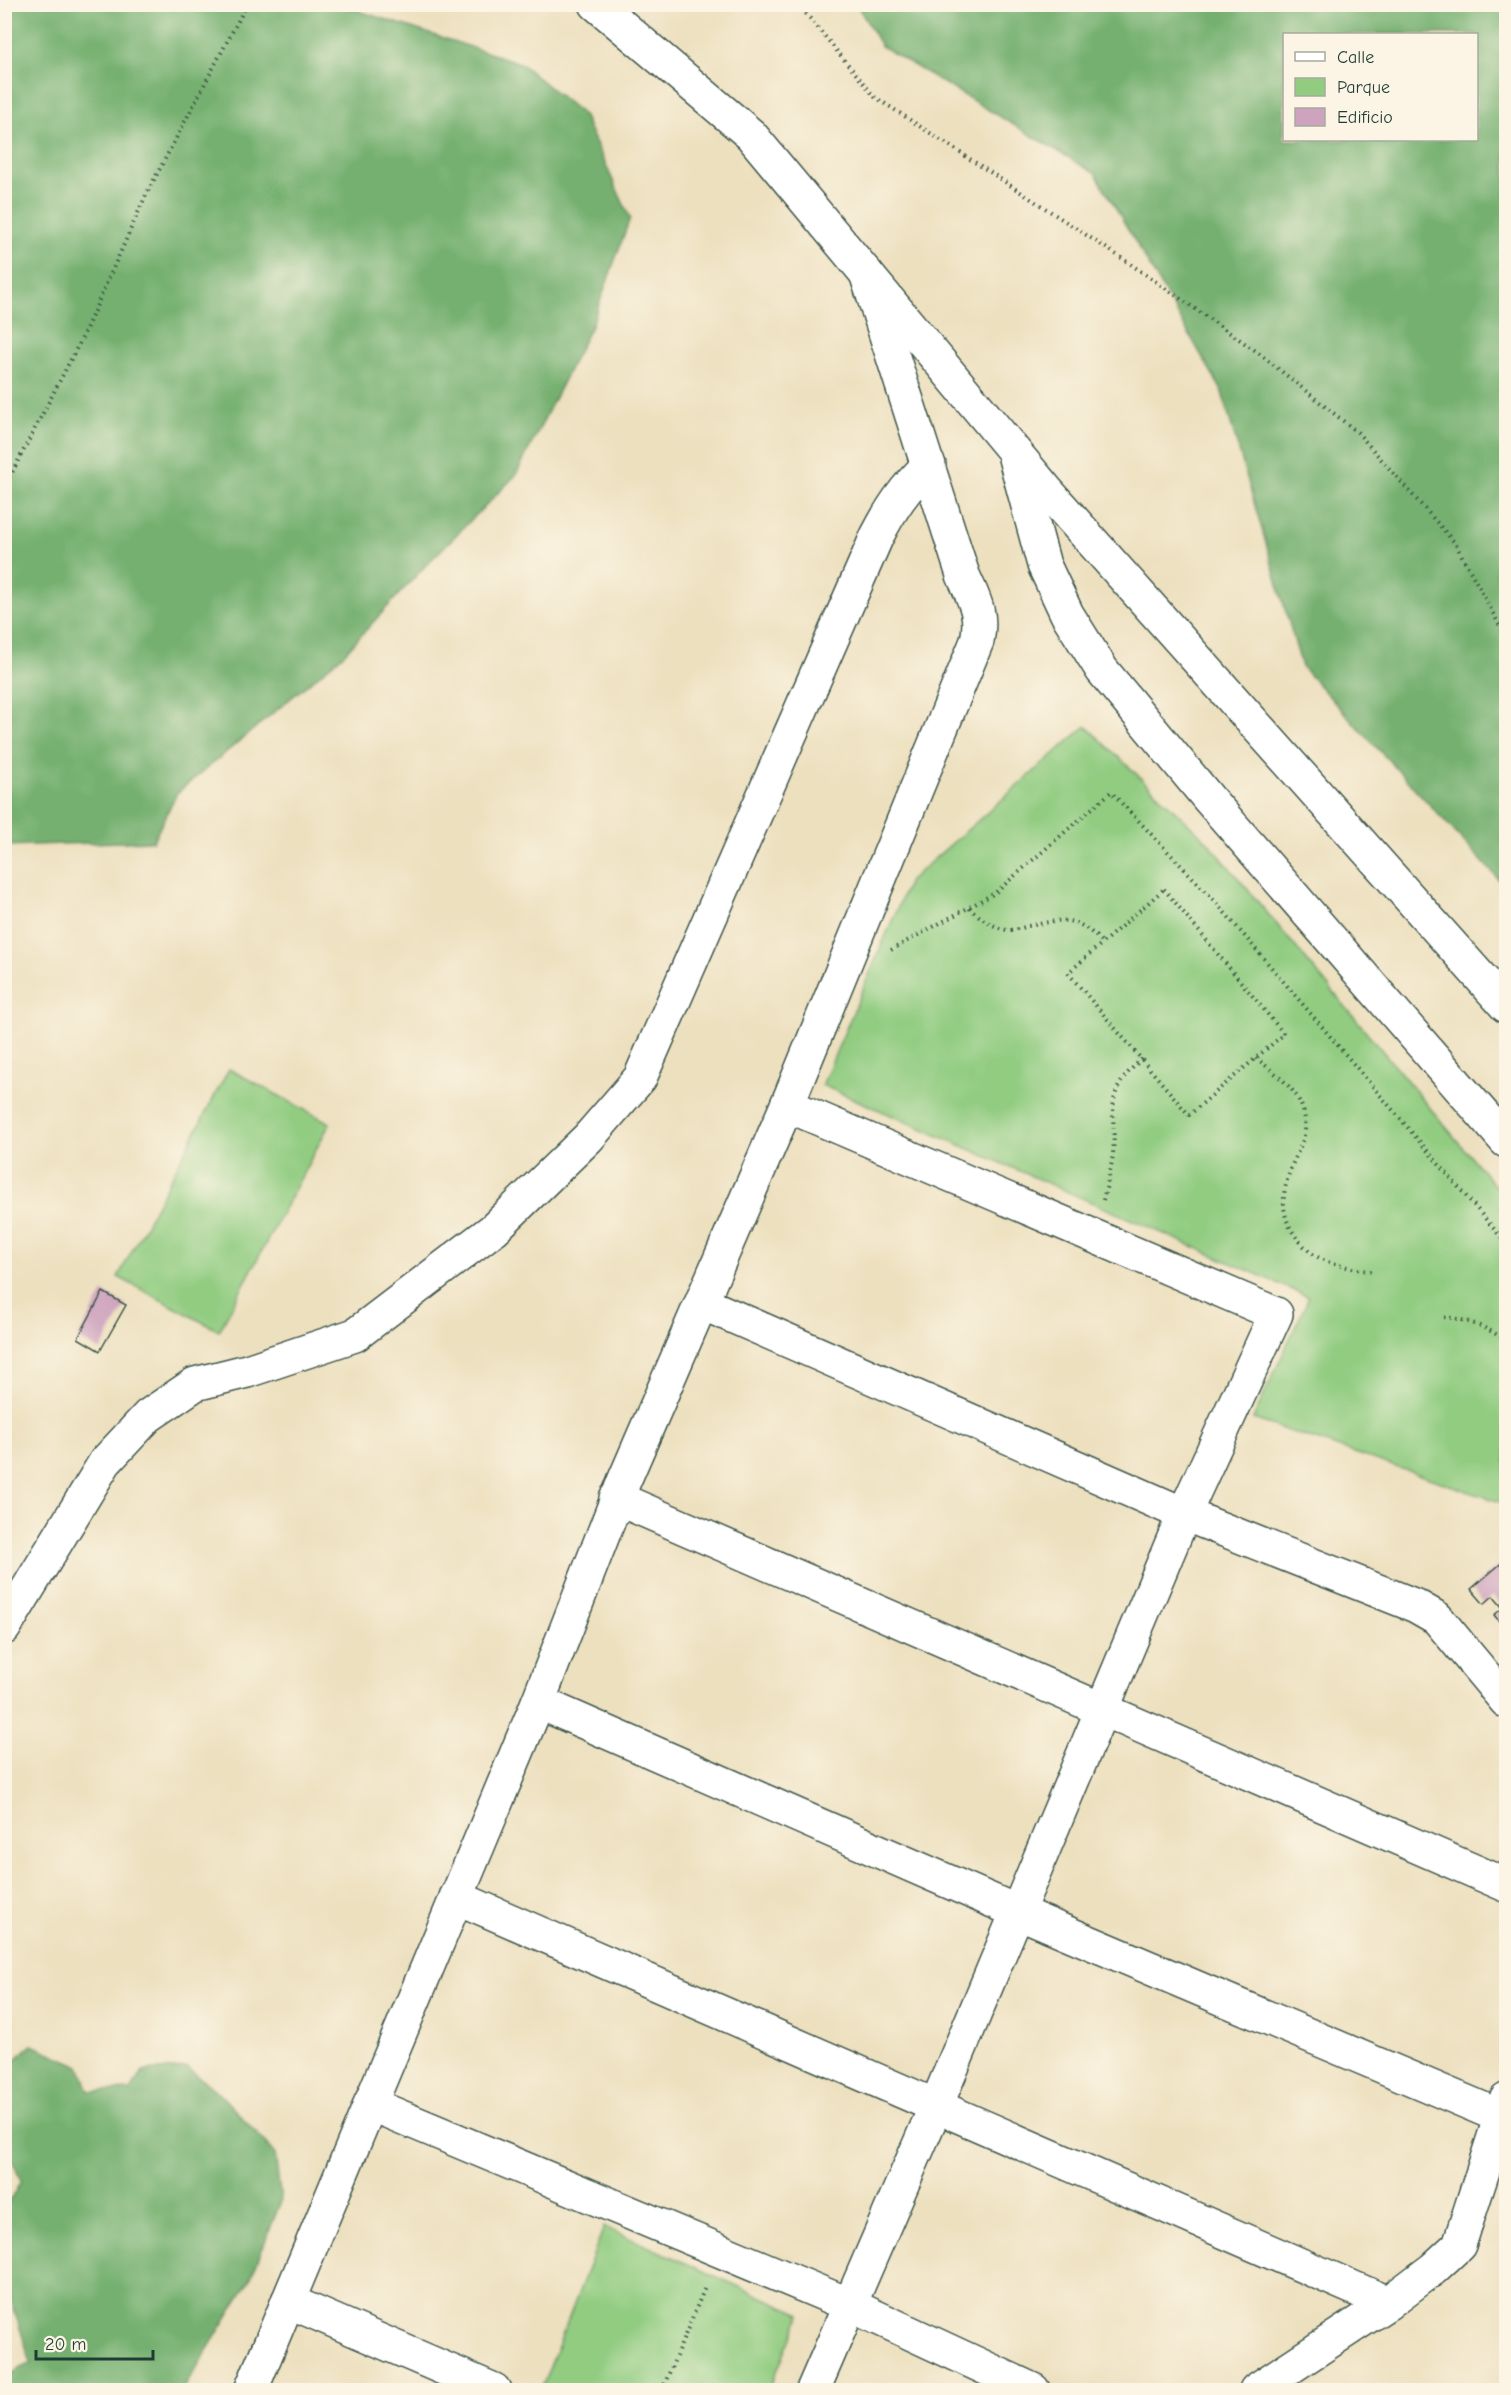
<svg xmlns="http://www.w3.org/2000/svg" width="1511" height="2395" viewBox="0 0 1511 2395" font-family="'Comic Neue',sans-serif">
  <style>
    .green { fill: #91cc81; stroke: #58845a; stroke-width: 1.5 }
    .forest { fill: #74b06f; stroke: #4a7652; stroke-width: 1.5; fill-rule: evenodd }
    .building { fill: #cea3be }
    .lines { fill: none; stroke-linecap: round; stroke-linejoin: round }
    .minor-casing { stroke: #3e5549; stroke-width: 36 }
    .path { stroke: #3e5549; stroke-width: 4; stroke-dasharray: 1.5 4.5; stroke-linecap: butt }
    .minor { stroke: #fff; stroke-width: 33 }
  </style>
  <rect width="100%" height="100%" fill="#fcf5e5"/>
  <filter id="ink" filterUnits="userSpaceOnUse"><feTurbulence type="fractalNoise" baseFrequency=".0167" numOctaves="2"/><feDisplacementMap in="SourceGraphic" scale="12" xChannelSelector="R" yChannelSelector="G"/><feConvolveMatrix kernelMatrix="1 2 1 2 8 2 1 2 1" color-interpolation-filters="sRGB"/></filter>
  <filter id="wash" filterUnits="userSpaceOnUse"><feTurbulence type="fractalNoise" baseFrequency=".008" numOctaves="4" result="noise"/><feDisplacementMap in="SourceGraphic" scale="24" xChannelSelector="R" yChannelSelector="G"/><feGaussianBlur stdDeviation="1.35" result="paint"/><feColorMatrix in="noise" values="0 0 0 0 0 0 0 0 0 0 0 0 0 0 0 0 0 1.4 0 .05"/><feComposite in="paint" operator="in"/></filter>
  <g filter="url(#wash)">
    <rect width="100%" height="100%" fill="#ede0bf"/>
    <g class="green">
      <path d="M1086,726l122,116 298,357v305l-253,-85 56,-122 -487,-212 87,-204z"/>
      <path d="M229,1069l101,54 -111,208 -101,-54z"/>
      <path d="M604,2227l197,87 -32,76h-228z"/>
    </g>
    <g class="forest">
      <path d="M4,5h337l179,58 63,52 47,103 -38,106 -76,151 -91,91 -81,88 -167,139 -24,48 -148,5z"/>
      <path d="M857,5h649v882l-204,-220 -81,-278 -125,-215 -215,-128zM1284,34h192v106h-192z"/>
      <path d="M32,2045l48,21 9,25 42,-1 12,-19 45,-3 32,26 55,59 6,48 -31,79 -67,110h-178v-13l26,-14 -27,-85 1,-69 16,-28 -16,-37v-76z"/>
    </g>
    <g id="blocks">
      <g class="building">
        <path d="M103,1292l23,13 -26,46 -22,-13z"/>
        <path d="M1504,1561l2,2v66l-12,-14 9,-7 -10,-12 -9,8 -13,-15z"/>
      </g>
    </g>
  </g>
  <g filter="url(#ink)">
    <use href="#blocks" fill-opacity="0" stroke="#3e5549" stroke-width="1.5"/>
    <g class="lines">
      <g class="minor-casing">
        <g id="minor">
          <path d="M596,4l155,131 297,357 458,514"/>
          <path d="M1015,458l29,107 23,49 35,56 107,129 297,342"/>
          <path d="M787,1105l489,209 -92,200 -248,592 -123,284"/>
          <path d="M702,1303l482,211 232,92 21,12 69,83"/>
          <path d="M616,1498l890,387"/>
          <path d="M4,1628l101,-166 43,-46 47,-32 52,-13 108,-36 139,-106 94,-91 52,-60 237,-542c15,-29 28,-48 52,-71"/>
          <path d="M538,1702l480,210 484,205"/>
          <path d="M456,1897l932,406"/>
          <path d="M370,2104l480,201 183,85"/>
          <path d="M288,2301l206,89"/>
          <path d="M251,2390l287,-688 86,-221 163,-376 190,-464c6,-28 -3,-41 -14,-66l-97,-302"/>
          <path d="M1256,2390l132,-87 45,-34 26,-24 47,-145"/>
        </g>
      </g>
      <g class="path">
        <path d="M798,4l77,93 251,164 130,90 101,81 98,111 51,94"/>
        <path d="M4,488l78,-150 64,-143 101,-191"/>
        <path d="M1164,889l120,145 -95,81 -121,-142z"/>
        <path d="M969,908c11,9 25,21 40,22 6,0 13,-2 19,-4 37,-7 46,-12 75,17"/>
        <path d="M891,950l104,-57 116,-101 103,108 292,343"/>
        <path d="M1256,1058c20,16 47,34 49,63 2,17 -8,31 -14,47 -11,29 -11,52 11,76 7,8 16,14 26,18 15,5 30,7 45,10"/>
        <path d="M1103,1200c4,-15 8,-30 10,-46 4,-45 -12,-59 29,-95"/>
        <path d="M1444,1317c23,2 45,11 62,24"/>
        <path d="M662,2390l44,-105"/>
      </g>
      <use href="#minor" class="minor"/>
    </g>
  </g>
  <rect width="1511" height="2395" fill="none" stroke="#fcf5e5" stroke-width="24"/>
  <rect x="1283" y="33" width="195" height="108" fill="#fcf5e5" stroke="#a4ab9e" stroke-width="1.5"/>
  <rect x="1295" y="52" width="30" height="9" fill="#ffffff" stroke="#a4ab9e" stroke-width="1.5"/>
  <text x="1337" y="63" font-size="18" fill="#1f3d34">Calle</text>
  <rect x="1295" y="78" width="30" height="18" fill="#91cc81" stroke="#a4ab9e" stroke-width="1.5"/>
  <text x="1337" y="93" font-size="18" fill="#1f3d34">Parque</text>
  <rect x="1295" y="108" width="30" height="18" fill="#cea3be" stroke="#a4ab9e" stroke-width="1.5"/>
  <text x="1337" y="123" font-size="18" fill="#1f3d34">Edificio</text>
  <path d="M36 2350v9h117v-9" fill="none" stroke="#1f3d34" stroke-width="3"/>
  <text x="45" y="2350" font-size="18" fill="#1f3d34" stroke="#fcf5e5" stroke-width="4.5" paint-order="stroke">20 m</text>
</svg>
